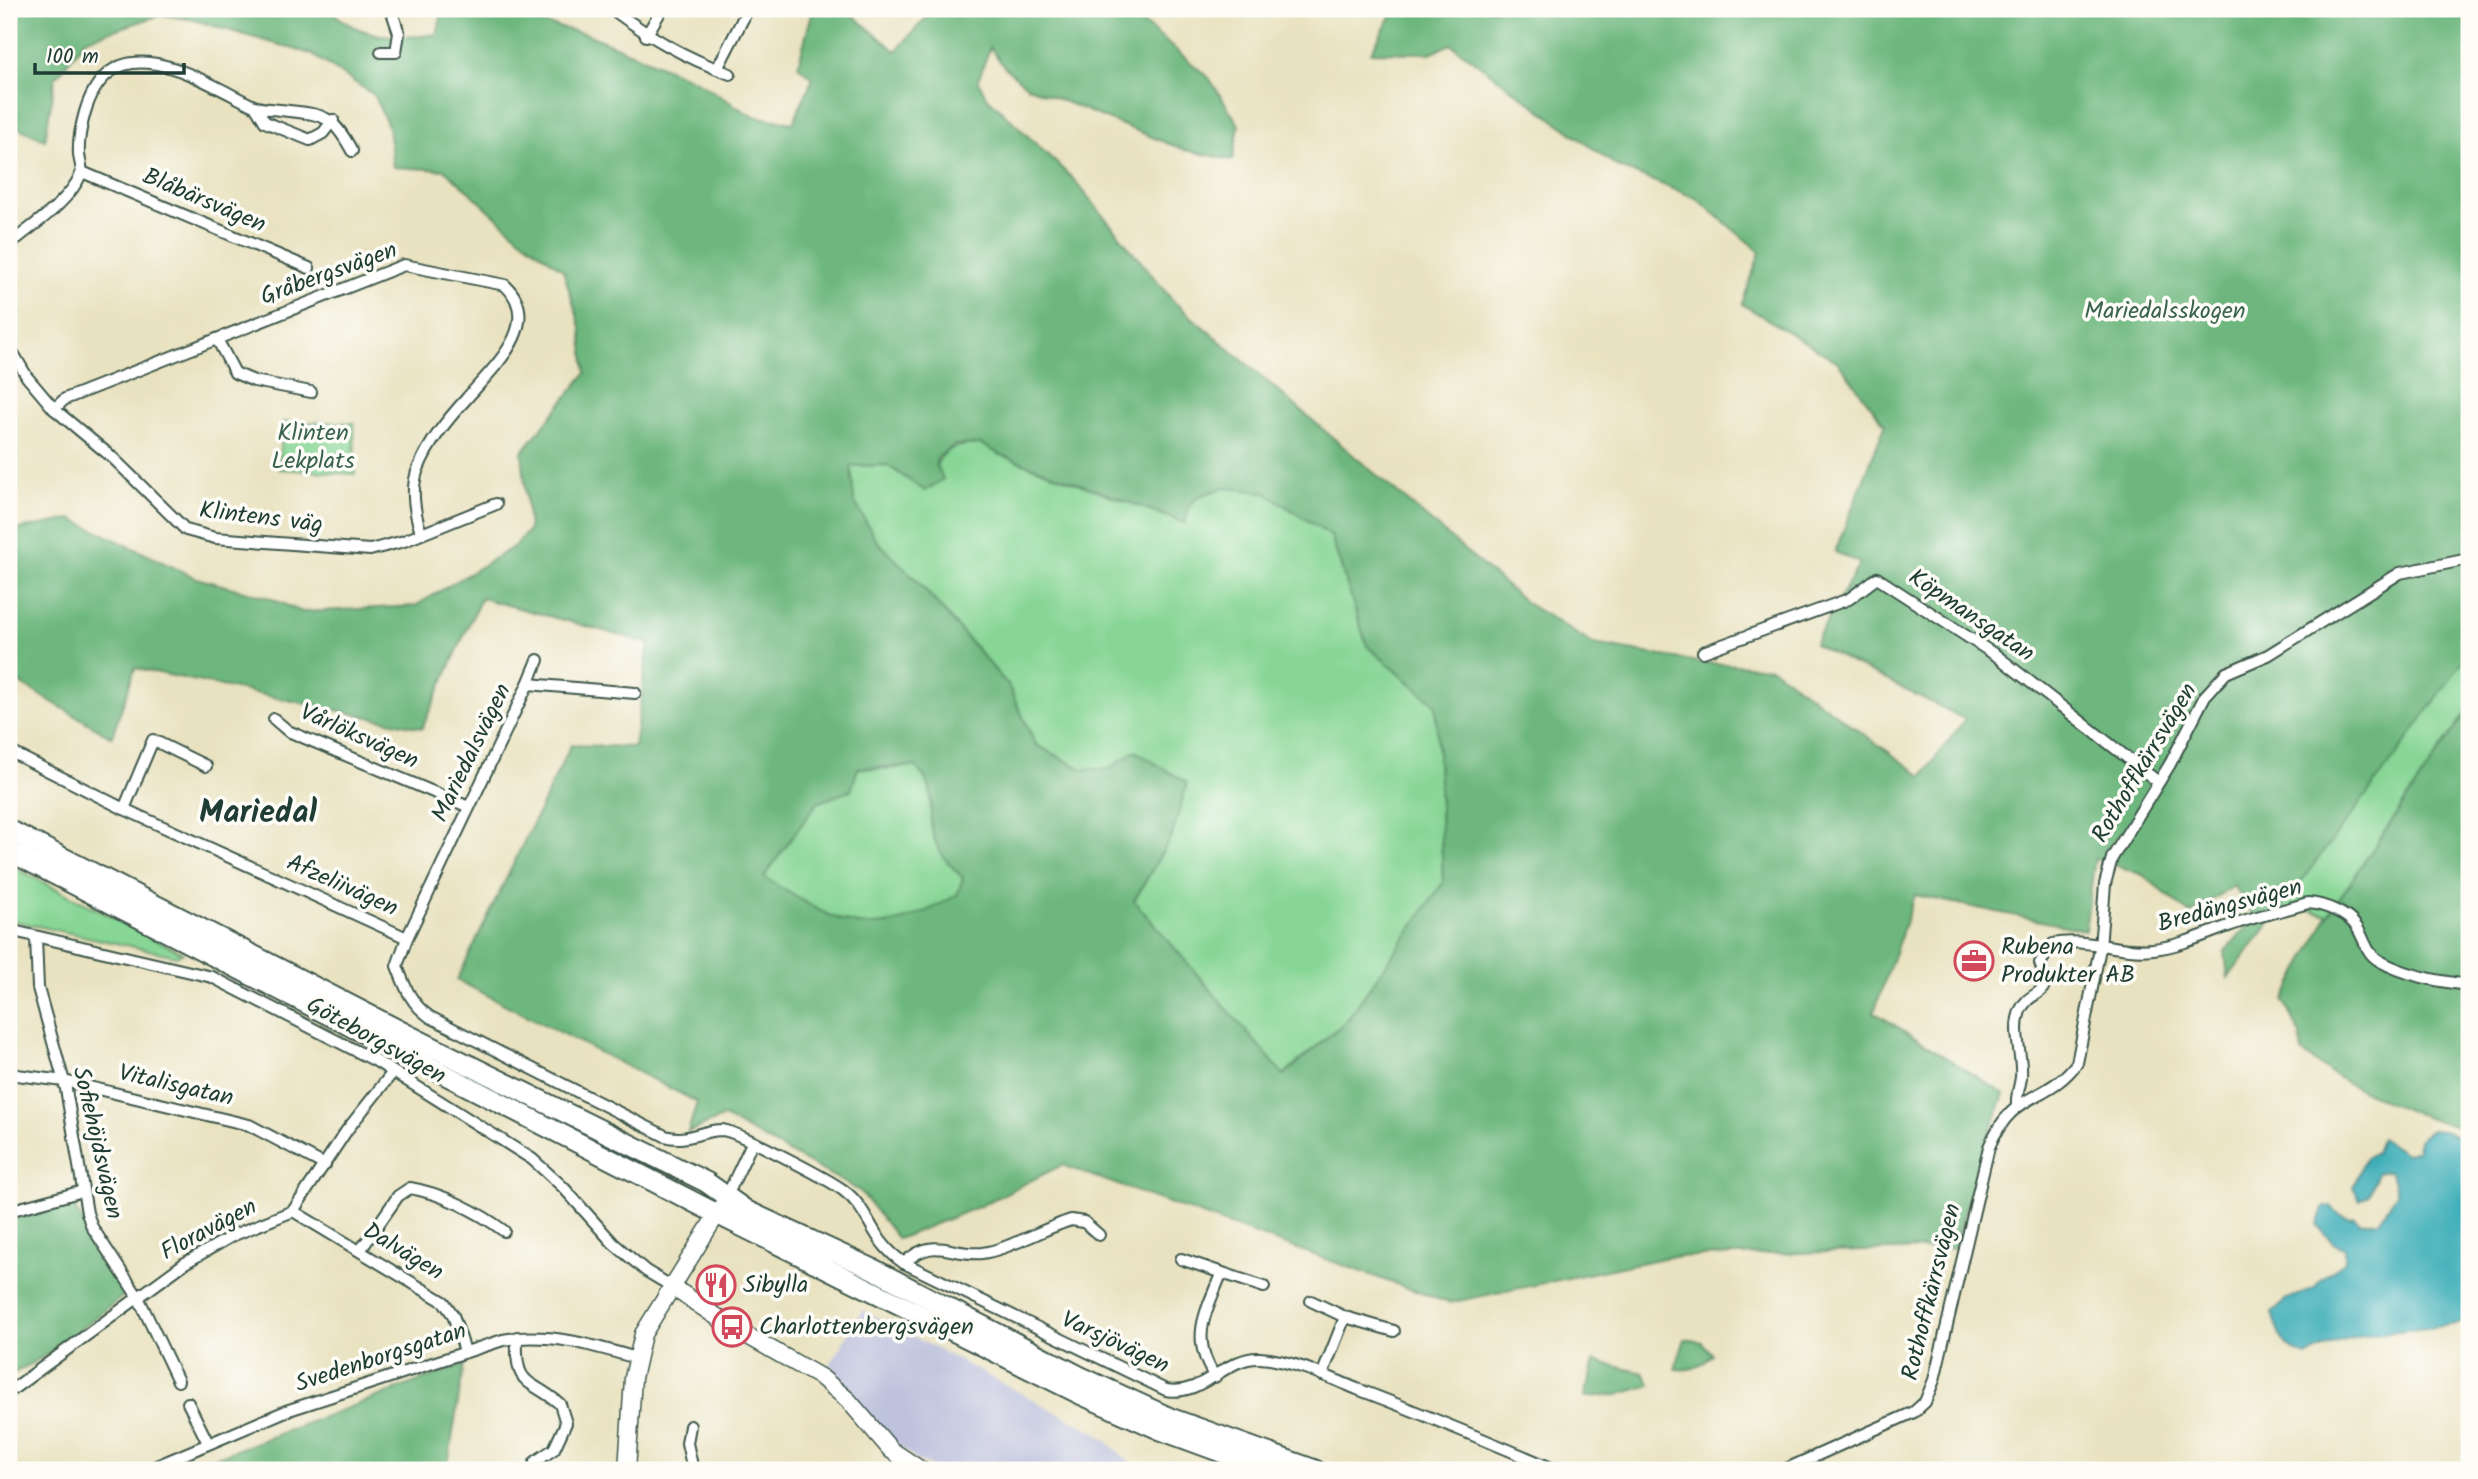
<svg xmlns="http://www.w3.org/2000/svg" width="2478" height="1479" viewBox="0 0 2478 1479" font-family="Kalam,sans-serif">
  <style>
    .industrial { fill: #bec2dd }
    .green { fill: #87d695; stroke: #538a64; stroke-width: 2 }
    .forest { fill: #6db77e; stroke: #467a59; stroke-width: 2; fill-rule: evenodd }
    .water { fill: #3eaeb8; stroke: #2e7676; stroke-width: 2 }
    .lines { fill: none; stroke-linecap: round; stroke-linejoin: round }
    .street-casing { stroke: #3d5649; stroke-width: 14 }
    .secondary-casing { stroke: #3d5649; stroke-width: 19 }
    .highway-casing { stroke: #3d5649; stroke-width: 23 }
    .street { stroke: #fff; stroke-width: 10 }
    .secondary { stroke: #fff; stroke-width: 16 }
    .highway { stroke: #fff; stroke-width: 19 }
    .labels { text-anchor: middle; dominant-baseline: central; stroke-width: 7; stroke-linejoin: round; paint-order: stroke }
    .street-label { font-size: 24px; fill: #1f3d34; stroke: #fdfcf7 }
    .park-label { font-size: 24px; fill: #39634c; stroke: #fdfcf7 }
    .poi-label { font-size: 24px; fill: #1f3d34; stroke: #fdfcf7; text-anchor: start }
    .district-label { font-size: 32px; font-weight: bold; fill: #1f3d34; stroke: #fdfcf7 }
  </style>
  <rect width="100%" height="100%" fill="#fdfcf7"/>
  <filter id="ink" filterUnits="userSpaceOnUse"><feTurbulence type="fractalNoise" baseFrequency=".0143" numOctaves="2"/><feDisplacementMap in="SourceGraphic" scale="14" xChannelSelector="R" yChannelSelector="G"/><feConvolveMatrix kernelMatrix="1 2 1 2 8 2 1 2 1" color-interpolation-filters="sRGB"/></filter>
  <filter id="wash" filterUnits="userSpaceOnUse"><feTurbulence type="fractalNoise" baseFrequency=".00686" numOctaves="4" result="noise"/><feDisplacementMap in="SourceGraphic" scale="28" xChannelSelector="R" yChannelSelector="G"/><feGaussianBlur stdDeviation="1.57" result="paint"/><feColorMatrix in="noise" values="0 0 0 0 0 0 0 0 0 0 0 0 0 0 0 0 0 1.4 0 .05"/><feComposite in="paint" operator="in"/></filter>
  <g filter="url(#wash)">
    <rect width="100%" height="100%" fill="#e9e2c0"/>
    <path class="industrial" d="M863,1310l234,123 35,31 -2,6h-192l-21,-10 -27,-21 -65,-66z"/>
    <g class="green">
      <path d="M282,422l72,1 1,51 -76,-5z"/>
      <path d="M981,444l18,10 185,69 6,-18 9,-9 28,-9 39,6 65,43 36,110 69,59 7,178 -96,137 -64,55 -149,-174 38,-66 15,-52 -52,-32 -26,18h-27l-46,-24 -28,-60 -88,-101 -44,-44 -22,-39 -4,-35 37,-1 38,25c15,-34 15,-45 56,-46z"/>
      <path d="M2469,652v56l-141,207 -23,-6 -34,12z"/>
      <path d="M915,766c24,25 12,30 17,60 3,17 19,40 31,52l-6,17c-90,52 -113,32 -194,-18l54,-74 34,-13 7,-22 27,1z"/>
      <path d="M9,865l174,88 -7,3 -167,-36z"/>
    </g>
    <g class="forest">
      <path d="M9,9h321c25,29 71,31 107,25l6,-25h41l103,25 109,47 56,35 41,7 20,-45 -15,-12 15,-57h32l51,42 38,-42h193l82,69 30,47 -6,35 -49,-10 -156,-63 -23,-19 -15,-21 -12,34 8,15 89,85 98,120 352,301 68,42 105,18 74,6 150,108 43,-57 -151,-75 46,-81 -25,-11 50,-127 -47,-63 -96,-58 18,-52 -64,-54 -78,-31 -167,-123 -21,9 -59,-1 24,-43h1074v643l-70,100 -171,226 -3,-27 30,-33 -21,-32 -44,28 -47,-39 -48,-17 -10,72 -170,-35 -41,117 130,82 -26,72 -24,82 -286,9 -219,46 -387,-138 -82,41 -82,33 -38,-48 -136,-74 -36,15 9,-30 -240,-122 114,-235 63,2 15,-104 -168,-45 -59,130 -287,-60 -23,69 -103,-60v-146l63,-12 124,59 74,20 32,14 113,-6 100,-60 14,-16 -7,-78 64,-79 -5,-45 -18,-58 -44,-33 -74,-67 -52,-3 -5,-41 -14,-31 -63,-41 -121,-35 -29,-4 -75,24 -31,40 -10,61 -28,-13 -8,13zM981,444l18,10 186,69 5,-18 9,-9 28,-9 39,6 65,43 36,110 69,59 7,178 -96,137 -63,55 -150,-174 38,-66 15,-52 -52,-32 -26,18h-27l-46,-24 -28,-60 -88,-101 -44,-44 -22,-39 -3,-35 36,-1 38,26 18,-12 -7,-14 1,-7 18,-13zM915,766c31,32 6,44 21,77 5,13 17,25 27,35l-6,17c-89,51 -113,32 -193,-18l53,-74 34,-13 7,-22z"/>
      <path d="M2469,708v423c-62,-20 -116,-37 -167,-79l-2,-18 -16,-34 44,-85z"/>
      <path d="M73,1205l53,89 -78,60 -39,22v-156z"/>
      <path d="M1685,1339l17,3 10,13c-11,12 -21,16 -37,14z"/>
      <path d="M1594,1361l49,12 8,12 -34,10 -32,2z"/>
      <path d="M464,1364l-17,106h-264z"/>
    </g>
    <path class="water" d="M2431,1130l13,1 25,11v179c-55,14 -112,4 -163,36 -22,-9 -28,-22 -34,-44l13,-13 30,-12 4,-7 26,-20v-13l-11,-4 -17,-19 6,-17 8,-2c6,8 14,14 24,11l6,6 18,-2 18,-28 -7,-22 -12,1 -9,23 -9,5 -7,-13 13,-30 10,-4 5,-15 25,16 10,-4 4,-12z"/>
  </g>
  <g filter="url(#ink)">
    <g class="lines">
      <g class="street-casing">
        <g id="street">
          <path d="M612,9c39,29 72,48 118,65"/>
          <path d="M646,36l16,-27"/>
          <path d="M381,52h15l3,-19 -8,-24"/>
          <path d="M717,69l31,-60"/>
          <path d="M256,107l9,15 45,18 13,-7 10,-13"/>
          <path d="M82,172l227,96"/>
          <path d="M9,245c23,-20 59,-41 72,-71 2,-6 -2,-14 -2,-20 -1,-15 2,-28 6,-42 28,-93 116,-31 169,-6 7,3 18,3 26,4 43,5 51,2 72,41"/>
          <path d="M217,339l18,34 19,8 57,11"/>
          <path d="M9,346l18,31 27,32 59,49 73,72 29,8 155,12 34,-9 92,-37"/>
          <path d="M54,409l11,-10 339,-134 101,20c40,38 -13,84 -38,113 -20,22 -38,44 -49,71 -8,20 -3,45 3,64"/>
          <path d="M1703,652l146,-53 28,-21 120,78 160,125"/>
          <path d="M528,684l10,-24"/>
          <path d="M274,719l14,12 181,76"/>
          <path d="M9,751l115,58 283,129 -10,28c8,21 14,38 33,51l235,119c21,7 36,-6 57,-6 15,1 106,49 121,60 29,21 26,50 61,73l262,127c37,7 60,-34 94,-32 32,2 68,19 97,31 67,25 133,53 199,81"/>
          <path d="M124,809l29,-69 53,26"/>
          <path d="M9,930l203,47 164,84 156,98 31,28 50,56 33,28 25,15"/>
          <path d="M36,937l2,51 28,101 21,124 5,14 46,70 40,84"/>
          <path d="M407,938l121,-254 107,9"/>
          <path d="M9,1074l55,7 185,44 76,40"/>
          <path d="M2017,1105c-1,-10 3,-18 4,-28 2,-21 -9,-45 -1,-66 11,-25 34,-10 20,-48l13,-19c33,-7 66,9 100,5 30,-3 59,-18 87,-27 22,-7 45,-12 68,-19 15,1 39,10 48,23 9,12 9,27 24,35 25,14 61,21 89,24"/>
          <path d="M726,1198l26,-55"/>
          <path d="M9,1211l74,-20"/>
          <path d="M293,1211l151,91 9,13 12,36"/>
          <path d="M360,1251l38,-55 12,-8c31,5 69,24 94,43"/>
          <path d="M1181,1259l83,28"/>
          <path d="M904,1263c30,-28 46,-7 78,-10 25,-3 63,-25 89,-33l13,2 15,13"/>
          <path d="M1311,1301l34,16 49,14"/>
          <path d="M517,1337c-2,52 11,40 43,67l6,19 -12,26 -19,13"/>
          <path d="M1322,1375l23,-58"/>
          <path d="M1215,1377c-26,-40 -9,-64 6,-103"/>
          <path d="M9,1392l176,-129 49,-28 59,-24 54,-81 46,-58"/>
          <path d="M188,1403l20,40"/>
          <path d="M690,1426l-3,17 6,27"/>
          <path d="M147,1470l139,-59 217,-71c46,-8 89,5 133,18"/>
          <path d="M1784,1470l130,-58 11,-10 9,-22 55,-233c24,-58 57,-43 88,-84l23,-115 5,-64 7,-26 58,-94 35,-68 21,-23 42,-18 132,-82 69,-14"/>
        </g>
      </g>
      <g class="secondary-casing">
        <g id="secondary">
          <path d="M671,1286l61,41 90,51 26,22 43,50 30,20"/>
          <path d="M627,1470l6,-92 10,-44 79,-128"/>
        </g>
      </g>
      <g class="highway-casing">
        <g id="highway">
          <path d="M9,830l399,205 298,147 41,29 128,59 206,107 89,41 145,52"/>
          <path d="M9,851l708,363 363,180 81,36 109,40"/>
        </g>
      </g>
      <use href="#street" class="street"/>
      <use href="#secondary" class="secondary"/>
      <use href="#highway" class="highway"/>
    </g>
  </g>
  <defs>
    <g id="office-ring" transform="scale(2.0125)"><circle r="9.5" fill="#fdfcf7" stroke="#d1495b" stroke-width="1.5"/><path d="M-6-3h4V-5.5h4V-3h4V5H-6ZM-1-4.5V-3h2v-1.5ZM-6 0V1H6V0Z" fill="#d1495b"/></g>
    <g id="restaurant-ring" transform="scale(2.0125)"><circle r="9.5" fill="#fdfcf7" stroke="#d1495b" stroke-width="1.5"/><path d="M-5-6h1v4h1v-4h1v4h1v-4h1v5L-1.5 .5V6h-2V.5L-5-1ZM5-6V6H3V1.5H1.5Q1.5-4 5-6Z" fill="#d1495b"/></g>
    <g id="bus-ring" transform="scale(2.0125)"><circle r="9.5" fill="#fdfcf7" stroke="#d1495b" stroke-width="1.5"/><path d="M-5-6H5V4H4V6H2V4H-2V6H-4V4H-5ZM-3.5-4V0h7V-4ZM-3.5 1.2v1.5H-2V1.2ZM2 1.2v1.5H3.5V1.2Z" fill="#d1495b"/></g>
  </defs>
  <g fill-rule="evenodd">
    <use href="#office-ring" x="1974" y="961"/>
    <use href="#restaurant-ring" x="716" y="1285"/>
    <use href="#bus-ring" x="732" y="1327"/>
  </g>
  <g class="labels">
    <g class="street-label">
      <text transform="translate(204 201) rotate(23)">Blåbärsvägen</text>
      <text transform="translate(329 274) rotate(-20)">Gråbergsvägen</text>
      <text transform="translate(261 518) rotate(7)">Klintens väg</text>
      <text transform="translate(1971 616) rotate(34)">Köpmansgatan</text>
      <text transform="translate(359 737) rotate(24)">Vårlöksvägen</text>
      <text transform="translate(472 753) rotate(-64)">Mariedalsvägen</text>
      <text transform="translate(2145 763) rotate(-59)">Rothoffkärrsvägen</text>
      <text transform="translate(342 886) rotate(24)">Afzeliivägen</text>
      <text transform="translate(2230 906) rotate(-15)">Bredängsvägen</text>
      <text transform="translate(376 1041) rotate(29)">Göteborgsvägen</text>
      <text transform="translate(176 1086) rotate(13)">Vitalisgatan</text>
      <text transform="translate(97 1143) rotate(77)">Sofiehöjdsvägen</text>
      <text transform="translate(209 1230) rotate(-28)">Floravägen</text>
      <text transform="translate(403 1252) rotate(31)">Dalvägen</text>
      <text transform="translate(1932 1292) rotate(-76)">Rothoffkärrsvägen</text>
      <text transform="translate(1115 1343) rotate(25)">Varsjövägen</text>
      <text transform="translate(381 1358) rotate(-18)">Svedenborgsgatan</text>
    </g>
    <g class="park-label">
      <text x="2165" y="311">Mariedalsskogen</text>
      <text x="313" y="433">Klinten<tspan x="313" dy="28">Lekplats</tspan></text>
    </g>
    <g class="poi-label">
      <text x="2001" y="947">Rubena<tspan x="2001" dy="28">Produkter AB</tspan></text>
      <text x="743" y="1285">Sibylla</text>
      <text x="759" y="1327">Charlottenbergsvägen</text>
    </g>
    <g class="district-label">
      <text x="258" y="813">Mariedal</text>
    </g>
  </g>
  <rect width="2478" height="1479" fill="none" stroke="#fdfcf7" stroke-width="35"/>
  <path d="M35 63v10h149v-10" fill="none" stroke="#1f3d34" stroke-width="3.5"/>
  <text x="46" y="63" font-size="21" fill="#1f3d34" stroke="#fdfcf7" stroke-width="5" paint-order="stroke">100 m</text>
</svg>
